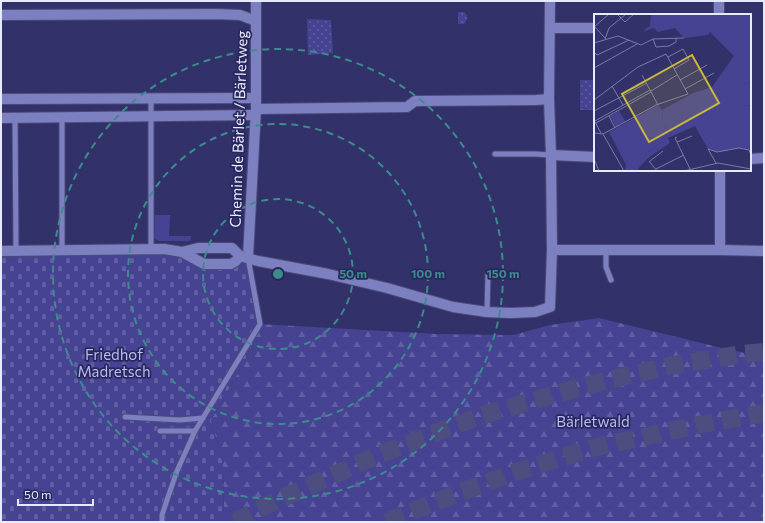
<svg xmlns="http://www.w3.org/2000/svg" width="765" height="523" viewBox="0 0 765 523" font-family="Commissioner,sans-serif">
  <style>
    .grass { fill: url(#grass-dots) }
    .forest { fill: url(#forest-firs) }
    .cemetery { fill: url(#cemetery-stones) }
    .garden { fill: #464393 }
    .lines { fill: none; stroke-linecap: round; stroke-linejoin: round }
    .motorway-tunnel { stroke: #4d4d80; stroke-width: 18; stroke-dasharray: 18 9; stroke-linecap: butt }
    .service-casing { stroke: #4d4a77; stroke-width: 7 }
    .minor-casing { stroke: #4d4a77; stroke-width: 12 }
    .service { stroke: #7d80c0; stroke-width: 5 }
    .minor { stroke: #7d80c0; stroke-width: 10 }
    .ring { fill: none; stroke: #3a8d8b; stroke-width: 2; stroke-dasharray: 7 5 }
    .labels { text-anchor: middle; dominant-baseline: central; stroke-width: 3.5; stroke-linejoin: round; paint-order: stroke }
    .street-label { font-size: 15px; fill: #e8eaff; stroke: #29275e }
    .park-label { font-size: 15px; fill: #b8bcef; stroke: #29275e }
    .inset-road { fill: none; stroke: #7b7ba6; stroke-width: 1 }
    .view { fill: #cbb939; fill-opacity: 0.15; stroke: #cbb939; stroke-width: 2 }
    .inset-edge { fill: none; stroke: #e8eaff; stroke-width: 2 }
    .centre { fill: #3a8d8b; stroke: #29275e; stroke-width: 2 }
    .ring-label { font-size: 12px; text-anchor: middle; font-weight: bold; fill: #3a8d8b; stroke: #29275e; stroke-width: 3.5; stroke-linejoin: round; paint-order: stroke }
  </style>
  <defs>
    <pattern id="grass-dots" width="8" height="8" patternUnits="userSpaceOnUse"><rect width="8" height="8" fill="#464393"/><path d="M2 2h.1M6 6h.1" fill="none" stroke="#615ea3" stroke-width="1.8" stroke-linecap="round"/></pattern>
    <pattern id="forest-firs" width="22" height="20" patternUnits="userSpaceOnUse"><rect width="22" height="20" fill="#464393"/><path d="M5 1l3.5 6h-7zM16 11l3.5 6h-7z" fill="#615ea3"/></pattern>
    <pattern id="cemetery-stones" width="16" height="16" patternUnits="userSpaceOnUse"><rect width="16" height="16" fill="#464393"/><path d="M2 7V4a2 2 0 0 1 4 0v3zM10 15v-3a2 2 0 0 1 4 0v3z" fill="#615ea3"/></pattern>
  </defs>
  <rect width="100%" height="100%" fill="#32316a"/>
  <g class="grass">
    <path d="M458,12h6l3,3v5l-3,4h-6z"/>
    <path d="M307,19l24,1 2,33 -25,2z"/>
    <rect x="580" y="80" width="15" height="30"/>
  </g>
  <path class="forest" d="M599,318l123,30 42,9v165h-540l-1,-58 -12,-44 36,-63 13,-33 177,10 76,1 37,-10z"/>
  <path class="cemetery" d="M164,249l40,15 44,-7 12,67 -13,33 -36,63 12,44 1,58h-223v-271z"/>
  <path class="garden" d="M155,215h16l-1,2 -1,19h22v3l-2,2h-30l-5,-3z"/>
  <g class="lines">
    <g class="motorway-tunnel">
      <path d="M235,522l39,-20 104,-47 102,-39 104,-30 85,-20 73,-12 22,-2"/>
      <path d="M387,522l41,-17 84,-32 81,-25 105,-23 66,-12"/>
    </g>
    <g class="service-casing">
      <g id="service">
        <path d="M151,99v150"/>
        <path d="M62,117v133"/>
        <path d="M15,118l1,133"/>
        <path d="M495,154h40l16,1"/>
        <path d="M606,250v17l5,13"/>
        <path d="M487,312l1,-38"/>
        <path d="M125,417l55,3 23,-2"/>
        <path d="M160,431h35"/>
        <path d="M162,522v-7l6,-18 9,-26 18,-40 65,-107 -12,-66"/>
      </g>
    </g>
    <g class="minor-casing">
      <g id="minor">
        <path d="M1,15l215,-1 24,1 16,6"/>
        <path d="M719,15v-14"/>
        <path d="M550,28h45"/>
        <path d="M1,99l254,-1"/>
        <path d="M256,109l151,-2 8,-6 121,-1 13,-1"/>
        <path d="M1,118l254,-3"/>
        <path d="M551,155l44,2"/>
        <path d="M750,159l14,-1"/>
        <path d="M720,170v80"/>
        <path d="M552,250h168l44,1"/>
        <path d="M1,251l163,-2 18,3 22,12h27l5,-3 4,-5"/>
        <path d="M182,252l16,-4h34l8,8 18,5 70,13 59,14 66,19 34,5 24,1 24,-1 15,-5 2,-57 -1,-95 -2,-56 1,-98"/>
        <path d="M248,257l8,-148v-108"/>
      </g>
    </g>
    <use href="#service" class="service"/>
    <use href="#minor" class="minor"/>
  </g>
  <g class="ring">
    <circle cx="278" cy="274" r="75"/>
    <circle cx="278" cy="274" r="150"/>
    <circle cx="278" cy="274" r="225"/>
  </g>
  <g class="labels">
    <g class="street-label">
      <text transform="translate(238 129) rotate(-88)">Chemin de Bärlet / Bärletweg</text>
    </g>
    <g class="park-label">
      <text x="114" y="354">Friedhof<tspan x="114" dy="17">Madretsch</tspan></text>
      <text x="593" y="421">Bärletwald</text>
    </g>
  </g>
  <g transform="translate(594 14)">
    <rect width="157" height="157" fill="#32316a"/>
    <path d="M57,0h100v68l-7,2v21l7,1v44l-11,-2 -23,4 -9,-3 -13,-23 -27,12 2,5 -21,14 -12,13 10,-17 24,-18 -8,-13 -1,-12 31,-17 19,-6 22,-31 -24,-24 -2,3 -24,3 -9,-10 -17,4 -4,-4 -9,3 -1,-1 6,-4z" fill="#464393"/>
    <path d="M64,91l4,5 1,12 8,13 -24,18 -10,18h-12l1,-6 -17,-33z" fill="#464393"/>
    <path d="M157,68v24l-7,-1v-21zM25,97l6,10 -9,6 -6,-11z" fill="#464393"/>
    <path class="inset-road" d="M23,0l8,8 9,-8M0,12l11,12M0,13l15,-13M11,25l4,-11 17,-14M59,25l3,8 13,-1 7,-4v-4M0,29l24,-7 23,9 12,-6 31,-1M0,38l3,3 32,-15M74,43l15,-8 6,11 -15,9M0,54l43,-24M48,61l16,30M86,66l27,-15M18,72l11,19M91,75l29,-16M57,77l26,-16M0,86l44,-33 28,-13 22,40 -32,11 -53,29M0,97l53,-28M15,102l6,12M1,107l55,-31M1,108l6,11M2,109l55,-31M0,119l9,1 21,37M83,123l-2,1 15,31M83,128l15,-6M114,135l9,3 22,-4 10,2 2,5M114,135l8,14M0,145l5,12M55,147l8,10M56,147l13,-10M62,155l28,-14M90,157l34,-8 33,6"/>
    <path class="view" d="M98,41l27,48 -70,39 -27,-48z"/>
    <rect width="157" height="157" class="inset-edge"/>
  </g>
  <circle cx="278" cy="274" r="6" class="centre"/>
  <g class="ring-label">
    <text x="353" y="278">50 m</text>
    <text x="428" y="278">100 m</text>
    <text x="503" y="278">150 m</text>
  </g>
  <rect width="765" height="523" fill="none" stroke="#e8eaff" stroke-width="4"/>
  <path d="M18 499v6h75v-6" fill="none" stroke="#e8eaff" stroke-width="2"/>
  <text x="24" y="499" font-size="12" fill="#e8eaff" stroke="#29275e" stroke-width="3" paint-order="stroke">50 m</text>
</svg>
